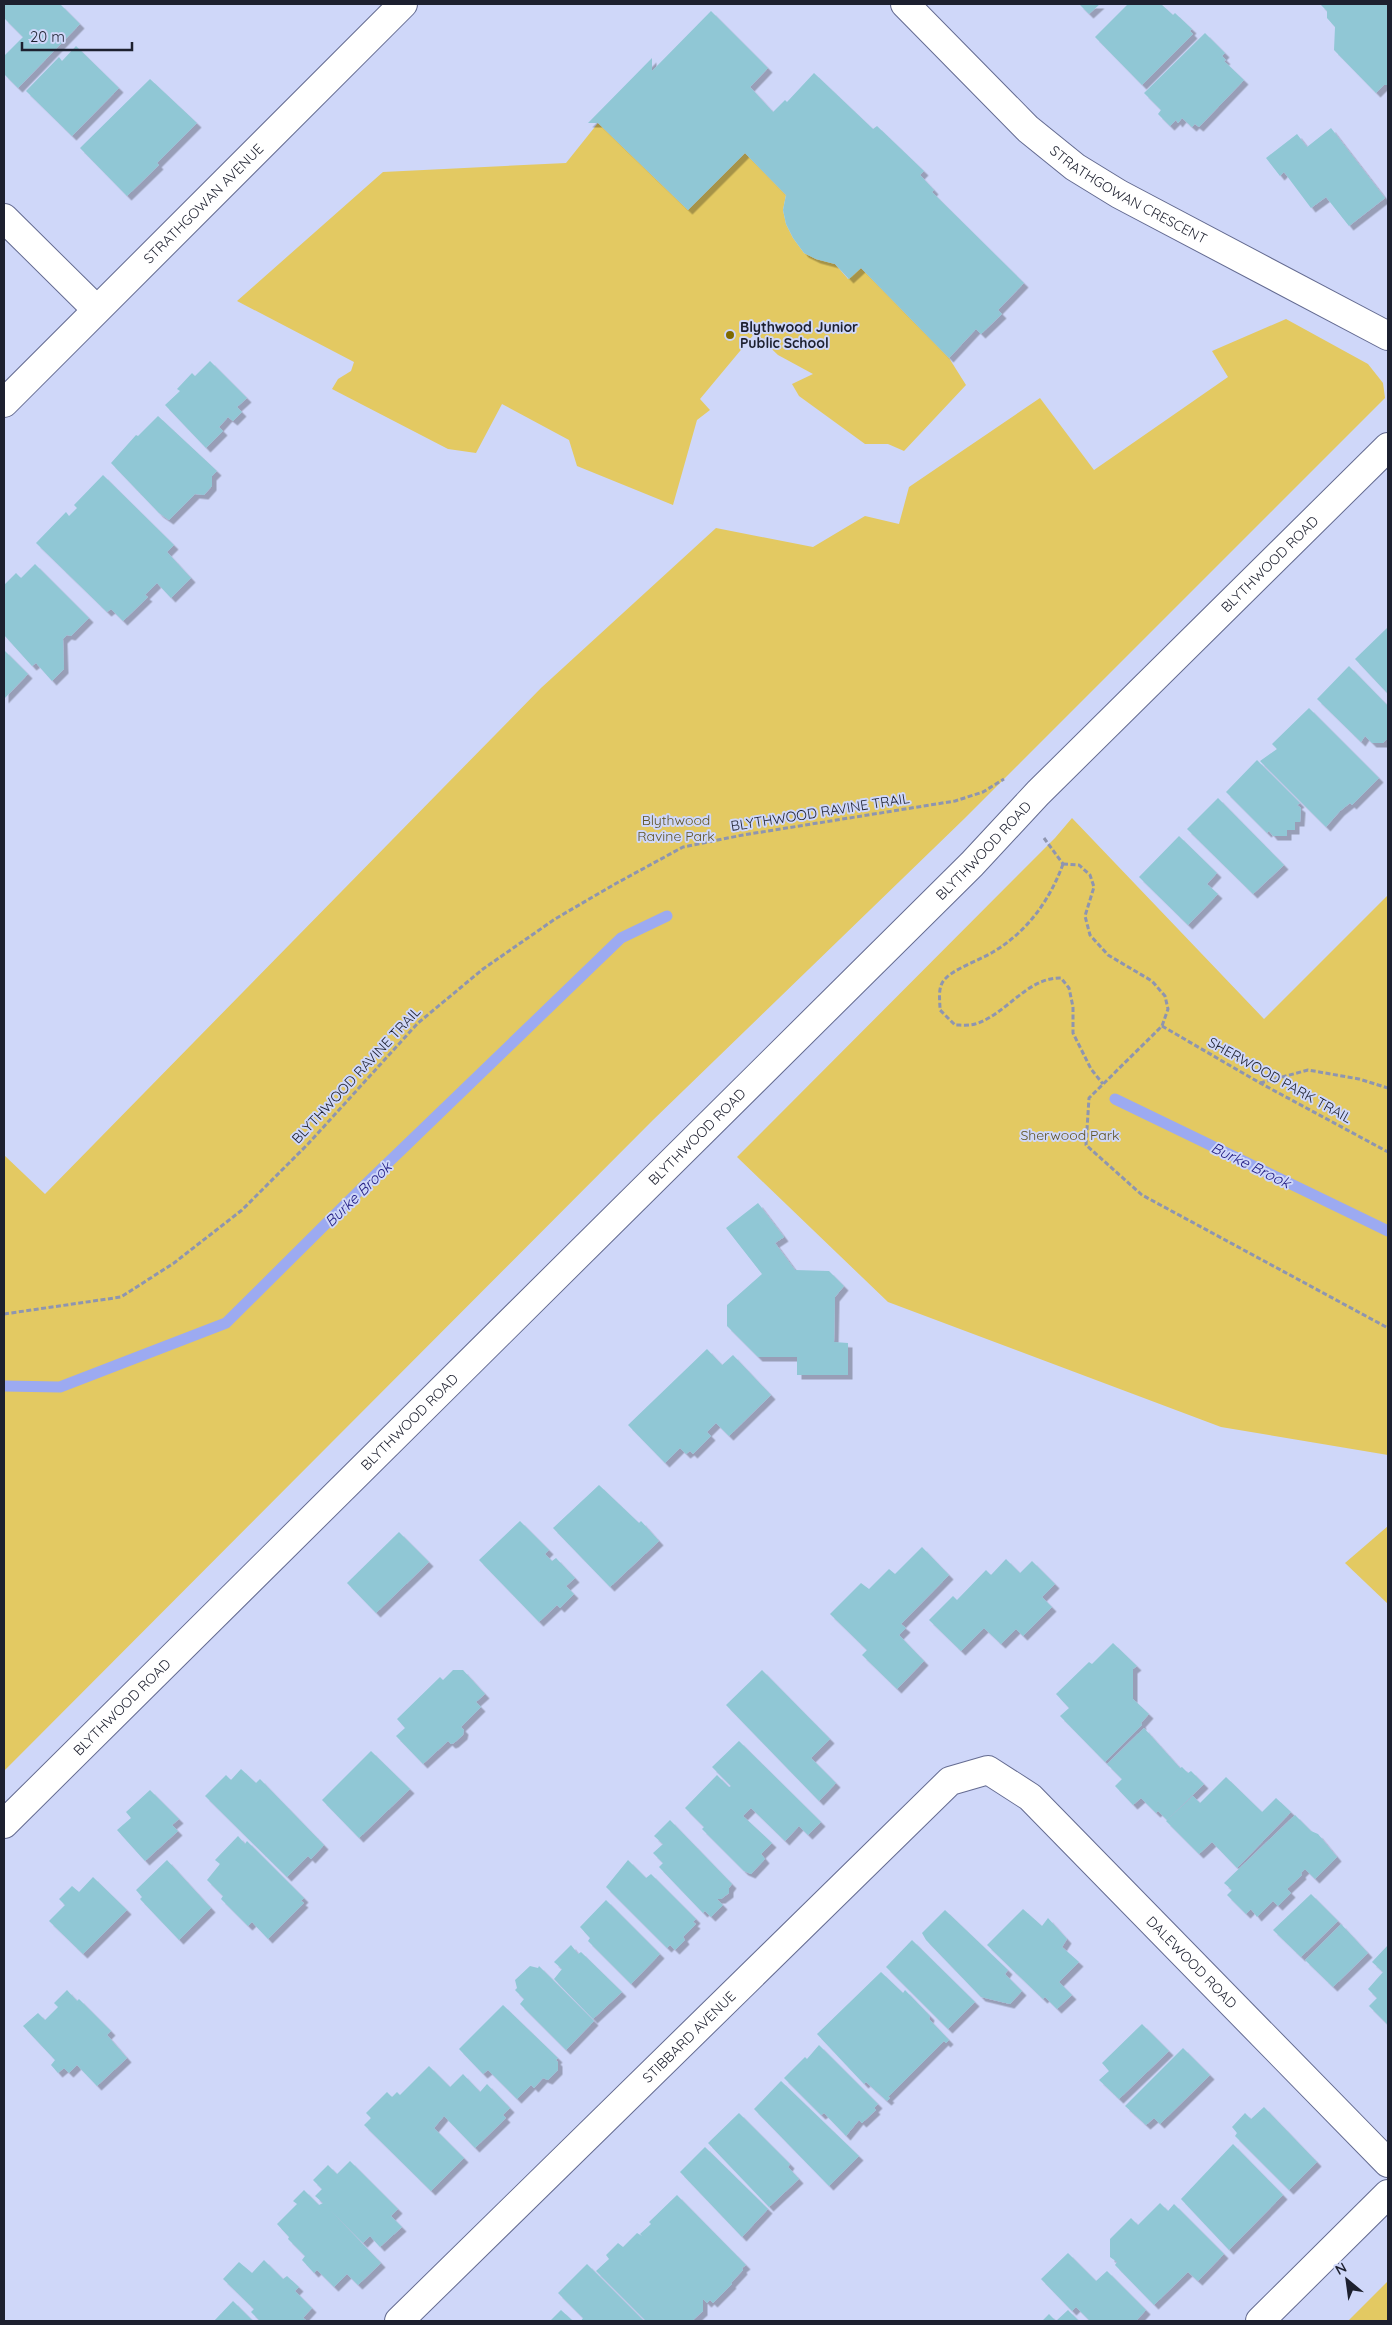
<svg xmlns="http://www.w3.org/2000/svg" width="1392" height="2325" viewBox="0 0 1392 2325" font-family="Quicksand,sans-serif">
  <style>
    .green { fill: #e3c962 }
    .lines { fill: none; stroke-linecap: round; stroke-linejoin: round }
    .stream { stroke: #9caaf1; stroke-width: 11 }
    .building { fill: #90c7d5; filter: url(#shadow) }
    .street-casing { stroke: #646b91; stroke-width: 30 }
    .secondary-casing { stroke: #646b91; stroke-width: 30 }
    .path { stroke: #8e95b0; stroke-width: 3; stroke-dasharray: 5 2.5; stroke-linecap: butt }
    .street { stroke: #fff; stroke-width: 28 }
    .secondary { stroke: #fff; stroke-width: 28 }
    .poi-dot { fill: #7e6900; stroke: #cfd7f9; stroke-width: 2 }
    .labels { text-anchor: middle; dominant-baseline: central; stroke-width: 4; stroke-linejoin: round; paint-order: stroke }
    .street-label { font-size: 14px; fill: #1d202f; stroke: #cfd7f9 }
    .poi-label { font-size: 14px; font-weight: bold; fill: #1d202f; stroke: #cfd7f9; text-anchor: start }
    .park-label { font-size: 14px; fill: #5f5427; stroke: #cfd7f9 }
    .water-label { font-size: 15px; font-style: italic; fill: #262186; stroke: #cfd7f9 }
  </style>
  <defs>
    <filter id="shadow"><feDropShadow dx="4.5" dy="4.5" stdDeviation="0" flood-color="#0004"/></filter>
  </defs>
  <rect width="100%" height="100%" fill="#cfd7f9"/>
  <g class="green">
    <path d="M598,123l90,87 57,-57 41,42 -3,15 3,14 7,14 11,15 12,6 19,5 13,15 13,-11 88,90 17,27 -62,66 -16,-7h-23l-66,-48 -7,-12 21,-10 -35,-19 -23,-22 -55,66 10,11 -13,10 -24,85 -96,-39 -8,-26 -67,-36 -26,49 -28,-4 -116,-60 6,-10 13,-8 3,-9 -117,-61 146,-129 183,-9z"/>
    <path d="M1286,319l82,45 15,19 2,15 -421,421 -311,301 -649,651v-616l41,39 496,-506 175,-160 97,19 52,-31 34,8 10,-37 131,-89 54,72 134,-93 -16,-26z"/>
    <path d="M1072,818l192,201 124,-124v560l-167,-28 -333,-125 -151,-145 318,-319z"/>
    <path d="M1388,1526v78l-43,-41z"/>
    <path d="M1388,2281v40h-40z"/>
  </g>
  <g class="lines">
    <g class="stream">
      <path d="M1115,1099l273,132"/>
      <path d="M4,1386l56,1 166,-64 141,-140 254,-245 46,-22"/>
    </g>
  </g>
  <g class="building">
    <path d="M60,4l20,20 -62,64 -14,-14v-18l19,-19 -19,-19v-13z"/>
    <path d="M1079,4h21l-11,10z"/>
    <path d="M1128,4h33l12,11 2,-2 17,16 -2,2 3,3 -51,51 -47,-48z"/>
    <path d="M1320,4h68v81h-4l-8,8 -42,-43 1,-23 -8,-9v-7z"/>
    <path d="M711,11l57,57 -18,19 23,25 12,-12 2,2 27,-29 59,56 4,-3 47,45 -4,4 14,15 -2,2 92,91 -26,27 4,4 -21,20 -5,-5 -27,29 -88,-90 -12,11 -14,-15 -19,-5 -12,-6 -11,-15 -7,-14 -3,-14 3,-15 -41,-42 -57,57 -90,-87h-10l64,-65v13z"/>
    <path d="M1205,33l20,20 -3,3 4,4 -2,1 20,19 -45,47 -4,-3 -3,3 -10,-9 -4,5 -2,-3 -6,6 -12,-12 3,-4 -17,-17z"/>
    <path d="M76,46l43,42 -47,48 -46,-45 33,-34 3,4z"/>
    <path d="M150,79l47,44 -40,40 2,2 -32,31 -47,-48z"/>
    <path d="M1331,128l54,70 -36,28 -23,-29 -15,11 -27,-36 -4,4 -14,-18 31,-24 10,13z"/>
    <path d="M210,361l37,37 -10,9 5,5 -9,9 -5,-4 -9,10 4,4 -17,17 -41,-43 15,-14 -3,-2 15,-16 3,3z"/>
    <path d="M158,416l59,55 -5,5v10l-8,9 -9,-1 -26,26 -10,-7 -48,-50 25,-28 2,1z"/>
    <path d="M103,475l71,70 -7,7 24,26 -20,20 -14,-15 -12,12 3,2 -25,24 -12,-12 -4,3 -71,-69 30,-31 3,4 8,-8 -3,-3z"/>
    <path d="M35,564l54,54 -18,18 -4,-1 -4,4 1,30 -12,12 -16,-18 -4,3 -28,-31v-50l12,-12 5,5z"/>
    <path d="M1388,627v67l-33,-35z"/>
    <path d="M4,650l24,24 -24,25z"/>
    <path d="M1349,666l39,40v32l-5,5h-11l-7,-7 -4,6 -44,-43z"/>
    <path d="M1309,708l70,70 -27,27 -2,-2 -10,8 -14,16 -66,-66 17,-12 -5,-5z"/>
    <path d="M1257,760l43,43 -3,2 4,3 -1,14h-5v8h-8v6h-14l-4,-5 -2,2 -41,-41z"/>
    <path d="M1218,798l66,67 -31,29 -66,-65z"/>
    <path d="M1179,836l38,37 -10,11 11,10 -30,31 -49,-48z"/>
    <path d="M758,1203l26,34 -9,6 20,27 34,1 15,15 -9,11 -1,45 14,1v32h-51v-18h-39l-31,-31v-21l35,-31 -36,-46z"/>
    <path d="M707,1349l15,16 11,-10 38,40 -42,41 -13,-13 -9,9 4,4 -18,18 -3,-3 -4,3 -6,-6 -15,15 -37,-38z"/>
    <path d="M599,1485l40,38 2,-2 18,20 -49,46 -57,-59z"/>
    <path d="M520,1521l29,29 -4,4 7,7 4,-3 19,20 -9,8 8,8 -14,14 -3,-3 -18,17 -60,-62z"/>
    <path d="M399,1532l30,30 -53,51 -29,-30z"/>
    <path d="M922,1547l27,28 -48,49 5,4 -7,7 25,26 -27,28 -35,-34 5,-5 -37,-36 31,-31 8,6 20,-20 6,5z"/>
    <path d="M1006,1559l14,14 12,-12 23,23 -13,13 10,10 -29,29 -7,-7 -15,15 -17,-16 -23,23 -32,-31 24,-24 4,4 29,-30 5,5z"/>
    <path d="M1113,1643l24,23 -4,3v30l16,15 -8,9 1,2 -37,37 -45,-46 9,-8 -13,-14 33,-32 3,2z"/>
    <path d="M453,1670h10l22,24 -9,8 5,5 -20,20 3,3 -1,5 -9,8 -3,1 -3,-3 -25,23 -27,-28 9,-8 -8,-9 43,-42 3,3z"/>
    <path d="M762,1670l68,69 -19,19 25,25 -17,18 -93,-96z"/>
    <path d="M1144,1728l36,40 2,-1 6,6 3,-2 13,13 -37,36 -9,-9 -2,2 -15,-15 -8,7 -18,-19 7,-7 -15,-15z"/>
    <path d="M739,1741l82,81 -13,13 -9,-9 -14,15 -34,-33 -8,8 29,27 -11,11 4,5 -14,15 -7,-3 -42,-42 2,-2 -19,-19 32,-33 12,12 2,-1 -19,-19z"/>
    <path d="M371,1751l39,38 -51,49 -37,-38z"/>
    <path d="M241,1769l15,14 4,-4 64,66 -13,14 -3,-3 -21,21 -82,-81 21,-21 5,5z"/>
    <path d="M1226,1777l36,35 14,-14 15,14 -54,56 -25,-26 -13,12 -33,-33 27,-25 7,7z"/>
    <path d="M150,1790l29,29 -7,6 6,6 -33,30 -28,-31 14,-12 -5,-6z"/>
    <path d="M1295,1815l16,16 7,3 19,23 -22,22 -10,-10 -4,4 1,2 -15,14 4,4 -13,13 -5,-5 -16,16 -6,-8 -5,5 -19,-19 5,-5 -8,-7z"/>
    <path d="M670,1820l62,64 -3,4v5l-8,6h-4l6,6 -12,12 -6,-6 -2,2 -44,-46 4,-4 -10,-10 10,-9 -9,-8z"/>
    <path d="M238,1836l7,8 2,-3 57,57 -3,3 3,2 -36,36 -16,-17 -4,4 -27,-27 2,-3 -16,-16 13,-16 -5,-4z"/>
    <path d="M167,1860l44,48 -32,32 -39,-41 2,-2 -6,-7z"/>
    <path d="M628,1860l18,18 5,-4 45,45 -3,3 3,2 -13,13 2,3 -10,10 -5,-5 -3,3 -61,-61z"/>
    <path d="M93,1877l34,33 -44,44 -34,-33 16,-16 -6,-6 13,-13 7,6z"/>
    <path d="M1311,1894l27,27 -37,36 -28,-27z"/>
    <path d="M606,1900l54,54 -29,30 -43,-43 2,-3 -10,-11z"/>
    <path d="M1023,1909l19,17 6,-8 19,21 -5,8 17,15 -20,20 13,13 -15,14 -12,-12 -2,2 -56,-54z"/>
    <path d="M945,1910l63,60 -3,4 17,17 -12,13 -29,-7 -55,-57 -4,-7z"/>
    <path d="M1341,1924l27,29 -35,34 -28,-27z"/>
    <path d="M912,1940l63,62 -27,27 -62,-62z"/>
    <path d="M571,1945l7,9 3,-2 41,40 -29,27 -39,-40 8,-10 -8,-7z"/>
    <path d="M1388,1945v80l-19,-19 8,-8 -9,-9 15,-17 -11,-10z"/>
    <path d="M530,1966l8,2 1,-2 55,55 -28,29 -46,-46 4,-5 -9,-9 2,-2 -2,-8z"/>
    <path d="M881,1972l22,21 2,-3 25,26 -1,3 20,21 -3,3 -2,-2 -56,56 2,1 -3,3 -21,-19 -2,2 -47,-50z"/>
    <path d="M67,1990l10,11 2,-2 32,32 -4,4 20,23 -30,28 -20,-21 -8,8 -5,-5 -6,5 -7,-8 4,-5 -32,-34 15,-13 7,7 13,-13 -4,-4z"/>
    <path d="M503,2005l55,53 -2,2 2,2v8l-10,10 -5,-2 -9,10 -3,-3 -14,14 -29,-29 -5,4 -24,-25z"/>
    <path d="M1142,2024l27,27 -50,48 -20,-19 10,-9 -7,-8z"/>
    <path d="M819,2045l59,59 -4,4 2,2 -14,13 -3,-3 -13,16 -22,-23 -3,2 -37,-37 21,-21 2,2z"/>
    <path d="M1183,2048l27,27 -50,49 -6,-6 -8,7 -21,-19z"/>
    <path d="M429,2066l21,21 13,-13 17,18 7,-8 23,24 -7,7 3,3 -31,30 -31,-32 -10,12 30,30 -33,33 -67,-66 7,-7 -5,-5 21,-21 5,5 5,-5 3,3z"/>
    <path d="M781,2081l78,75 -30,30 -75,-77z"/>
    <path d="M1264,2107l53,55 -28,28 -54,-54 2,-3 -5,-6 13,-14 6,6z"/>
    <path d="M739,2113l51,51 -2,3 11,12 -30,28 -61,-64z"/>
    <path d="M1233,2144l50,51 -54,55 -48,-51z"/>
    <path d="M705,2147l63,62 -26,28 -62,-65z"/>
    <path d="M350,2161l48,48 -7,7 11,11 -22,20 -10,-11 -7,7 -33,-33 51,53 -23,22 -11,-11 -13,13 -17,-17 -3,3 -12,-13 3,-4 -17,-17 1,-2 -12,-13 20,-20 -4,-3 11,-11 15,15 4,-2 -8,-7 7,-7 -9,-9 15,-15 9,9z"/>
    <path d="M677,2195l69,70 -4,3 1,2 -12,13 1,1 -19,19 -3,-3 -3,3 -4,-4v12l-11,10h-46l-50,-50 13,-12 -3,-4 12,-12 5,4 14,-14 5,3 -2,-2 11,-10 -2,-2z"/>
    <path d="M1160,2203l8,8 6,-7 50,50 -26,27 -10,-9 -34,33 -39,-40 2,-3 -7,-5v-18l21,-21 7,7z"/>
    <path d="M1068,2253l28,28 11,-10 39,39 -10,11h-46l-14,-14 -4,4 -31,-32z"/>
    <path d="M264,2260l19,19 4,-3 12,11 -4,4 17,17 -9,10 4,3h-47l-9,-9 3,-3 -31,-30 16,-17 13,11z"/>
    <path d="M587,2264l57,57h-63l2,-3 -25,-25z"/>
    <path d="M233,2301l20,20h-39z"/>
    <path d="M561,2310l12,11h-23z"/>
    <path d="M1068,2310l11,11h-37l7,-7 7,7z"/>
  </g>
  <g class="lines">
    <g class="street-casing">
      <g id="street">
        <path id="s1" d="M905,4l123,125 47,38 44,27 269,142"/>
        <path d="M4,218l92,91"/>
        <path id="s2" d="M4,403l399,-399"/>
        <path id="s3" d="M399,2321l551,-540 38,-11 42,27 358,366"/>
        <path d="M1260,2321l128,-127"/>
      </g>
    </g>
    <g class="secondary-casing">
      <g id="secondary">
        <path id="s4" d="M4,1824l968,-960 66,-71 350,-346"/>
      </g>
    </g>
    <g class="path">
      <path d="M1044,838l19,26"/>
      <path d="M1063,864l16,1 11,10 4,12 -9,29 5,19 18,20 44,26 13,15 3,13 -6,17 -73,72 -3,47 56,50 246,133"/>
      <path d="M1063,864c-13,36 -36,68 -70,88 -13,8 -37,16 -47,26 -9,8 -6,21 -6,32l15,15c6,0 14,1 20,-1 31,-9 52,-47 86,-46l8,10 4,19v26l18,36 12,15"/>
      <path d="M1162,1026l98,57 128,69"/>
      <path d="M1260,1083l48,-13 51,9 29,9"/>
      <path d="M4,1314l117,-17 53,-34 68,-53 66,-66 110,-121 65,-54 72,-50 60,-35 68,-37 60,-12 212,-34 28,-9 21,-13"/>
    </g>
    <use href="#street" class="street"/>
    <use href="#secondary" class="secondary"/>
  </g>
  <circle class="poi-dot" cx="730" cy="335" r="5"/>
  <g class="labels">
    <g class="street-label">
      <text stroke="none"><textPath href="#s1" startOffset="296">STRATHGOWAN CRESCENT</textPath></text>
      <text stroke="none"><textPath href="#s2" startOffset="282">STRATHGOWAN AVENUE</textPath></text>
      <text stroke="none"><textPath href="#s4" startOffset="1786">BLYTHWOOD ROAD</textPath></text>
      <text transform="translate(820 812) rotate(-9)">BLYTHWOOD RAVINE TRAIL</text>
      <text stroke="none"><textPath href="#s4" startOffset="1381">BLYTHWOOD ROAD</textPath></text>
      <text transform="translate(356 1075) rotate(-47)">BLYTHWOOD RAVINE TRAIL</text>
      <text transform="translate(1280 1080) rotate(29)">SHERWOOD PARK TRAIL</text>
      <text stroke="none"><textPath href="#s4" startOffset="976">BLYTHWOOD ROAD</textPath></text>
      <text stroke="none"><textPath href="#s4" startOffset="571">BLYTHWOOD ROAD</textPath></text>
      <text stroke="none"><textPath href="#s4" startOffset="166">BLYTHWOOD ROAD</textPath></text>
      <text stroke="none"><textPath href="#s3" startOffset="1092">DALEWOOD ROAD</textPath></text>
      <text stroke="none"><textPath href="#s3" startOffset="406">STIBBARD AVENUE</textPath></text>
    </g>
    <g class="poi-label">
      <text x="740" y="327">Blythwood Junior<tspan x="740" dy="16">Public School</tspan></text>
    </g>
    <g class="park-label">
      <text x="676" y="820">Blythwood<tspan x="676" dy="16">Ravine Park</tspan></text>
      <text x="1070" y="1135">Sherwood Park</text>
    </g>
    <g class="water-label">
      <text transform="translate(1251 1165) rotate(26)">Burke Brook</text>
      <text transform="translate(358 1194) rotate(-44)">Burke Brook</text>
    </g>
  </g>
  <rect width="1392" height="2325" fill="none" stroke="#1d202f" stroke-width="10"/>
  <g transform="translate(1347 2280) rotate(331)" stroke="#cfd7f9" stroke-width="4" paint-order="stroke">
  <path d="M0-4L9 19L0 12L-9 19Z" fill="#1d202f"/>
  <text y="-8" font-size="14" font-weight="bold" text-anchor="middle" fill="#1d202f">N</text>
  </g>
  <path d="M22 42v8h110v-8" fill="none" stroke="#1d202f" stroke-width="2.5"/>
  <text x="30" y="42" font-size="15" fill="#1d202f" stroke="#cfd7f9" stroke-width="4" paint-order="stroke">20 m</text>
</svg>
